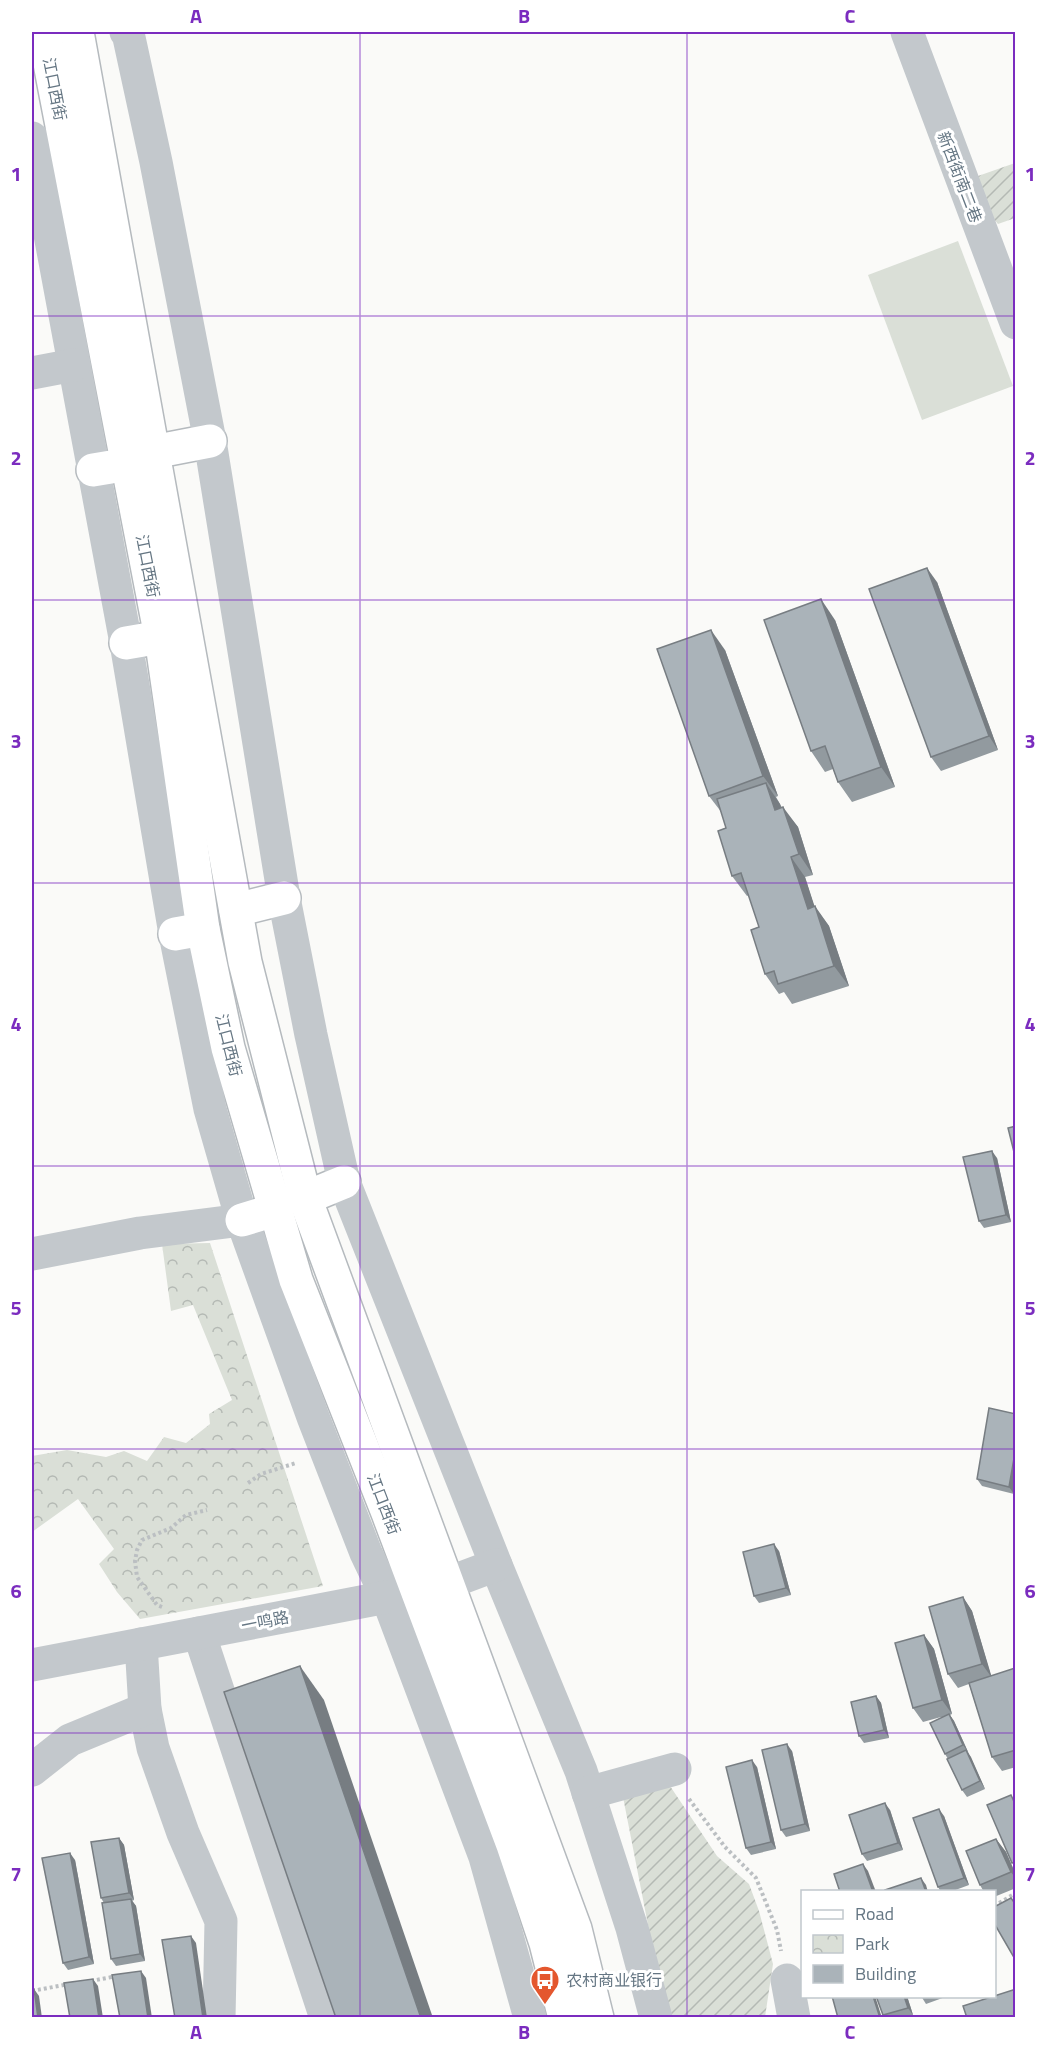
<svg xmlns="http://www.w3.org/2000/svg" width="1047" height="2049" viewBox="0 0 1047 2049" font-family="'Titillium Web','Noto Sans SC',sans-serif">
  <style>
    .grass { fill: #dadfd7 }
    .park { fill: url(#park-crowns) }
    .garden { fill: url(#garden-furrows) }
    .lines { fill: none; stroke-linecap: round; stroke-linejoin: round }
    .major-casing { stroke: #b5babe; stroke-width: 36 }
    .path { stroke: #bbbfc2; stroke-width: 4; stroke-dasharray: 3 3; stroke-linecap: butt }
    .minor { stroke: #c3c8cc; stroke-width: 33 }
    .major { stroke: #fff; stroke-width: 33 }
    .wall { fill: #929a9f }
    .shaded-wall { fill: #777d82 }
    .building { fill: #aab3b9; stroke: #777d82; stroke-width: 1.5 }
    .grid { fill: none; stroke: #7b2cbf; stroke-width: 1.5; stroke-opacity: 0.55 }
    .labels { text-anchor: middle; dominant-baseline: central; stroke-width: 6; stroke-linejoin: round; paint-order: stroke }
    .street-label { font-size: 16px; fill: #657683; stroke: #fff }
    .poi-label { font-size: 16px; fill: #657683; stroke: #fff; text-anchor: start }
    .neatline { fill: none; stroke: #7b2cbf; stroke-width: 2 }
    .grid-label { font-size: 20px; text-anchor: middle; font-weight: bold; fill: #7b2cbf }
  </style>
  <defs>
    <pattern id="park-crowns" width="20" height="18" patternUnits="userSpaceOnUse" patternTransform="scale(1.5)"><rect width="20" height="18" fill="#dadfd7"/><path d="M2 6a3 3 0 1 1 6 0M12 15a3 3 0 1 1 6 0" fill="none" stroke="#b4b9b4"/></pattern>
    <pattern id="garden-furrows" width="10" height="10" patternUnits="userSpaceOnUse" patternTransform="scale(1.5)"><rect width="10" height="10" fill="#dadfd7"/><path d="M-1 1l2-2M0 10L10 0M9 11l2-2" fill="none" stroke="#b4b9b4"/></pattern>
  </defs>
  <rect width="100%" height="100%" fill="#fafaf8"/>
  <path class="grass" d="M958,241l55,145 -91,34 -54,-145z"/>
  <path class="park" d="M210,1243l113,343 -183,33 -23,-27 -18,-28 15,-15 -36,-50 -46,33v-76l35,-6 39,7 18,-6 23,10 17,-24 22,6 24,-19 -1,-10 23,-14 -39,-95 -22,6 -9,-67z"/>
  <g class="garden">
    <path d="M1015,163v55l-17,6 -18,-21 -2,-27z"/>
    <path d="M668,1783l49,73 32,28 10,27 14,53 -8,53h-99l-43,-220z"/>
  </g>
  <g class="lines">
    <g class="major-casing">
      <g id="major">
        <path d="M44,32l117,605 42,292 25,119 68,232 92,233 125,332 33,98 19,75"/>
        <path d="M77,32l168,930 60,236 270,731 22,89"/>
        <path d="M153,452l57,-11"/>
        <path d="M93,470l36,-6"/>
        <path d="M126,643l35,-6"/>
        <path d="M236,910l48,-12"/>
        <path d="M175,934l28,-5"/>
        <path d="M305,1198l39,-16"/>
        <path d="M242,1220l33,-10"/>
      </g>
    </g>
    <g class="path">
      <path d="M248,1483l13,-9 35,-11"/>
      <path d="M162,1607l-5,-2 -20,-28 -2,-16 2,-11 5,-10 29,-12 15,-13 21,-5"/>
      <path d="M689,1799l36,48 31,31 21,52 4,21"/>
      <path d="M994,1906l22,-13"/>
      <path d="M91,1981l26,-5"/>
      <path d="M32,1991l37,-7"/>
    </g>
    <g class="minor">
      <path d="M126,32l2,1 28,129 54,279 74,457 27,137 33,147 152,383 85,206 51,157 24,90"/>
      <path d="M907,32l109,291"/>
      <path d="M32,138l94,505 49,291 35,175 32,111 71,197 53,136 21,44 98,260 45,161"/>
      <path d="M32,373l42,-8"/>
      <path d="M32,1254l108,-21 102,-13"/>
      <path d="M199,1633l127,385"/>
      <path d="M141,1644l4,65 8,39 30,85 38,88 -2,97"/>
      <path d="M32,1665l355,-68 61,-14 48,-18"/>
      <path d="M32,1770l38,-30 75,-31"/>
      <path d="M588,1793l87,-24"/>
      <path d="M787,1980l7,38"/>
    </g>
    <use href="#major" class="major"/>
  </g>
  <g class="wall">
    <path d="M937,582l61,168 -57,21 -10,-14z"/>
    <path d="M835,620l60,167 -43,15 -14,-20 -5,-13 -8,3 -14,-21z"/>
    <path d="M725,650l53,146 -2,1 4,7 2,4 16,19 15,48 -8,2 9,29 15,20 20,60 -57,18 -8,-12 -5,2 -14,-20 -6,-47 -10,-32 -2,1 -15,-20 -6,-48 -4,-15 -13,-17z"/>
    <path d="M997,1158l14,64 -27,6 -5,-7z"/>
    <path d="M1016,1414v69l-2,11 -32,-8 -5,-7z"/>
    <path d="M779,1551l12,44 -32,8 -5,-7z"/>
    <path d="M963,1597l9,14 19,65 25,-8v99l-14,4 -10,-14 -23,-73 -11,4 -10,-14z"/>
    <path d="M924,1635l10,14 18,65 -2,1 4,6 31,68 -18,8 -5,-7 -14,-31 -3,-5 -4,-37 -18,5 -10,-14z"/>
    <path d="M876,1696l5,7 8,35 -25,5 -5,-7z"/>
    <path d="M792,1751l18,80 -24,6 -5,-7z"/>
    <path d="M757,1767l19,82 -25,6 -5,-7z"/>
    <path d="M890,1810l13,40 -36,11 -5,-7z"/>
    <path d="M944,1816l25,69 -19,7h-9l-3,-5z"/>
    <path d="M119,1838l5,7 10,55 -2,1 4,5 9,55 -29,5 -5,-7 -7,-56 -3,-5z"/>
    <path d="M996,1839l10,13 10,23v13l-22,9v-5h-10l-4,-7z"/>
    <path d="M75,1860l19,104 -26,6 -5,-7z"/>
    <path d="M907,1996l6,19 -10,3h-19l-1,-3z"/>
    <path d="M921,1996h27l-22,8z"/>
  </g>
  <g class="shaded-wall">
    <path d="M927,568l10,14 61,168 -9,-14z"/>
    <path d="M821,599l14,21 60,167 -14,-20z"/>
    <path d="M711,630l14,20 53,146 -15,-20z"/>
    <path d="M766,783l14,21 9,26 -14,-20z"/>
    <path d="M783,807l15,20 15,48 -14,-21z"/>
    <path d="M791,857l14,20 17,52 -14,-20z"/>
    <path d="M815,906l14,20 20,60 -15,-20z"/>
    <path d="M992,1151l5,7 14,64 -5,-7z"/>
    <path d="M1016,1447v36l-2,11 -5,-7z"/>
    <path d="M774,1544l5,7 12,44 -5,-7z"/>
    <path d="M963,1597l9,14 20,67 -10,-14z"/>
    <path d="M924,1635l10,14 18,65 -10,-14z"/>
    <path d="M300,1666l24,34 109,318h-12z"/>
    <path d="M876,1696l5,7 8,35 -5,-8z"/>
    <path d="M949,1714l5,7 14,31 -5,-7z"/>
    <path d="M787,1744l5,7 18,80 -5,-7z"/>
    <path d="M966,1750l5,7 14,32 -5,-8z"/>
    <path d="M752,1760l5,7 19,82 -5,-7z"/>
    <path d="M885,1803l5,7 13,40 -5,-7z"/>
    <path d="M939,1809l5,7 25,69 -5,-7z"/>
    <path d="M119,1838l5,7 10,55 -5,-7z"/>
    <path d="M996,1839l10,13 10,23v4l-5,-7z"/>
    <path d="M70,1853l5,7 19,104 -5,-7z"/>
    <path d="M863,1864l5,7 8,21h-3z"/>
    <path d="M921,1878l5,7 2,7h-2z"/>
    <path d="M131,1899l5,7 9,55 -5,-7z"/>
    <path d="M191,1936l5,7 11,75h-4z"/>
    <path d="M141,1971l5,7 6,40h-4z"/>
    <path d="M93,1979l5,7 5,32h-4z"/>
    <path d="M34,1989l5,7 3,22h-4z"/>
    <path d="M873,1996h2l7,22h-2z"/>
    <path d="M904,1996h3l6,19 -5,-7z"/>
  </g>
  <g class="building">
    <path d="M927,568l62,168 -58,21 -62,-168z"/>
    <path d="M821,599l60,168 -43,15 -13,-36 -14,5 -47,-131z"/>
    <path d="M711,630l52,146 -54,20 -52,-147z"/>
    <path d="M766,783l9,27 8,-3 16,47 -8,3 17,52 7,-3 19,60 -56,18 -4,-13 -9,3 -14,-44 8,-3 -18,-54 -9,3 -14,-45 8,-3 -9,-29z"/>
    <path d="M1016,1126v34l-8,-32z"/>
    <path d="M992,1151l14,64 -27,6 -16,-64z"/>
    <path d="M989,1408l27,6v33l-7,40 -32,-8z"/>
    <path d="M774,1544l12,44 -32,8 -11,-44z"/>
    <path d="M963,1597l19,67 -34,10 -19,-67z"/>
    <path d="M924,1635l18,65 -29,8 -18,-65z"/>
    <path d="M300,1666l121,352h-85l-112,-326z"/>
    <path d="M1015,1668l1,82 -24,7 -23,-74z"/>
    <path d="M876,1696l8,34 -25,6 -8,-34z"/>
    <path d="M949,1714l14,31 -18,9 -15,-31z"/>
    <path d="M787,1744l18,80 -24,6 -19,-80z"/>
    <path d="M966,1750l14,31 -18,9 -15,-31z"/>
    <path d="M752,1760l19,82 -25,6 -20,-81z"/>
    <path d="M1011,1795l5,11v56l-4,1 -25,-58z"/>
    <path d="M885,1803l13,40 -36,11 -13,-39z"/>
    <path d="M939,1809l25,69 -26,9 -25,-69z"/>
    <path d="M119,1838l10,55 -28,5 -10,-56z"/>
    <path d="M996,1839l15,33 -31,13 -14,-34z"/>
    <path d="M70,1853l19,104 -26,6 -21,-105z"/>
    <path d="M863,1864l10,28h-33l-6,-18z"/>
    <path d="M921,1878l5,14h-40l-1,-2z"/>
    <path d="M1011,1898l5,7v56l-22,-38v-16z"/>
    <path d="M131,1899l9,55 -29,5 -9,-56z"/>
    <path d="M191,1936l12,82h-28l-13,-78z"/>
    <path d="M141,1971l7,47h-28l-8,-43z"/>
    <path d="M93,1979l6,39h-29l-6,-35z"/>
    <path d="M32,1989h2l4,29h-6z"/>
    <path d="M1016,1989v29h-49l-4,-12z"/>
    <path d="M832,1996h41l7,22h-42z"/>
    <path d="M876,1996h28l4,12 -25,7z"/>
  </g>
  <path class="grid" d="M360,32v1986M687,32v1986M32,316h984M32,600h984M32,883h984M32,1166h984M32,1449h984M32,1733h984"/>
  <defs>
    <g id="bus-pin" transform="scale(1.5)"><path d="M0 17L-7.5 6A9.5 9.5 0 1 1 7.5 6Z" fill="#e4572e" stroke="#fff"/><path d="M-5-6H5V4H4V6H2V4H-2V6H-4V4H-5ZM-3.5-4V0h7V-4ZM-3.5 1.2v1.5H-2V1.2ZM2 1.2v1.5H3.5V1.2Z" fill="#fff"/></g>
  </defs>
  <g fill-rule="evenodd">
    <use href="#bus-pin" x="545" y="1980"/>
  </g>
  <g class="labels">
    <g class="street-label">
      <text transform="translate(55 89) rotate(79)">江口西街</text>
      <text transform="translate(960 177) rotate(69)">新西街南二巷</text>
      <text transform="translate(148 566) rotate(79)">江口西街</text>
      <text transform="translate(229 1045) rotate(76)">江口西街</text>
      <text transform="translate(384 1504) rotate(69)">江口西街</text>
      <text transform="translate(265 1621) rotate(-11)">一鸣路</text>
    </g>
    <g class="poi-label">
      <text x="566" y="1980">农村商业银行</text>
    </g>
  </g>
  <rect width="1047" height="2049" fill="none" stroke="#ffffff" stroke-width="66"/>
  <rect x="801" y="1890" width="195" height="108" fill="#ffffff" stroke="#c1c8cd" stroke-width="1.5"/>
  <rect x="813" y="1910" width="30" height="9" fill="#ffffff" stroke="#c1c8cd" stroke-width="1.5"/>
  <text x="855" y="1920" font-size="18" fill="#657683">Road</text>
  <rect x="813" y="1935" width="30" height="18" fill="url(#park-crowns)" stroke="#c1c8cd" stroke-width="1.5"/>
  <text x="855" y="1950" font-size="18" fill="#657683">Park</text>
  <rect x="813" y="1965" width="30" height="18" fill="#aab3b9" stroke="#c1c8cd" stroke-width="1.5"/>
  <text x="855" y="1980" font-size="18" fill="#657683">Building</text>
  <rect x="33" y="33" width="981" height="1983" class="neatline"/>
  <g class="grid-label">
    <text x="196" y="23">A</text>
    <text x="524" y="23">B</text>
    <text x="850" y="23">C</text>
    <text x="16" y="181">1</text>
    <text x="1030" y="181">1</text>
    <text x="16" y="465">2</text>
    <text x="1030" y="465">2</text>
    <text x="16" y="748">3</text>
    <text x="1030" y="748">3</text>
    <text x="16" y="1031">4</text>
    <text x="1030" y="1031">4</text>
    <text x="16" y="1315">5</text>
    <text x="1030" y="1315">5</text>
    <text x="16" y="1598">6</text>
    <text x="1030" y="1598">6</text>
    <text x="16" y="1881">7</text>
    <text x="1030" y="1881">7</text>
    <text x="196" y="2039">A</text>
    <text x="524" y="2039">B</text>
    <text x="850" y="2039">C</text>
  </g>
</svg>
